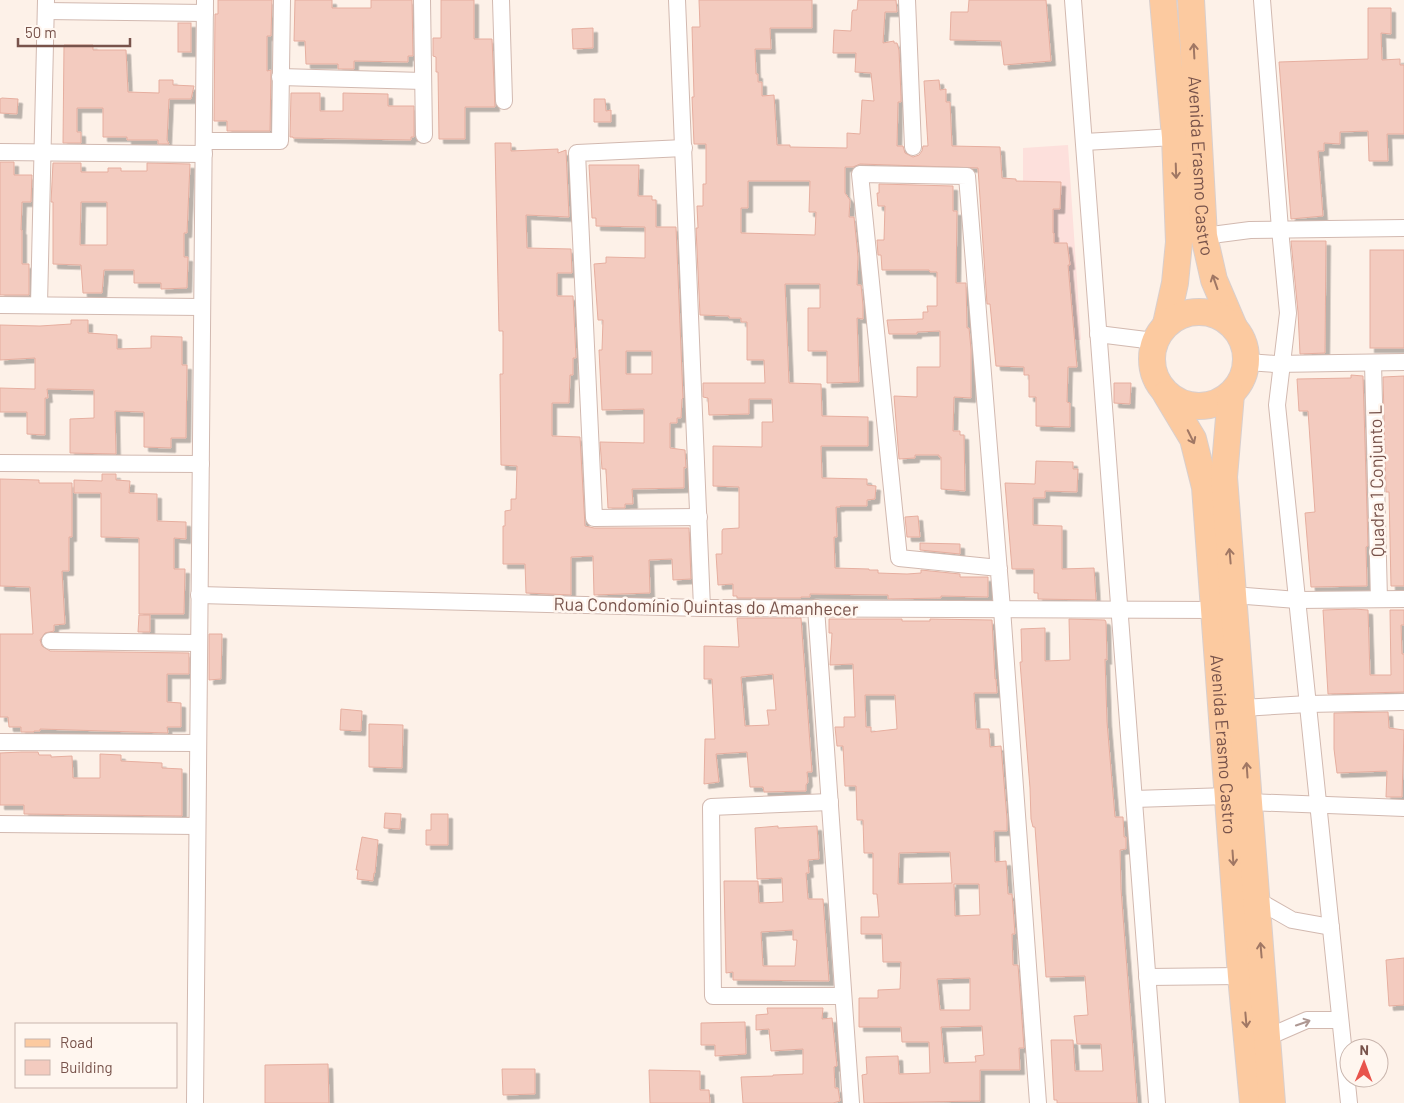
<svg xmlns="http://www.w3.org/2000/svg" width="1404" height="1103" viewBox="0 0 1404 1103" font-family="Barlow,sans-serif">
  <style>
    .commercial { fill: #fde0dc }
    .building { fill: #f3cbbf; stroke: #e6ae9f; fill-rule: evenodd; filter: url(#shadow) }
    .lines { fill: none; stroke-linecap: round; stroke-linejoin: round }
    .minor-casing { stroke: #d2b9b0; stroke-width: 18 }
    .primary-casing { stroke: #d9cfcd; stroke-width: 28 }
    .minor { stroke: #fff; stroke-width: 16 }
    .primary { stroke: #fccaa0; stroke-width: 26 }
    .oneway { stroke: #a07764 }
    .oneway2 { stroke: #ae9893 }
    .labels { text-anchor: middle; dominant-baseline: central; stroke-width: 5; stroke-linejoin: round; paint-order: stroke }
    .street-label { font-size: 18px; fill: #78534b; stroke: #fff6ef }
  </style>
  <defs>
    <filter id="shadow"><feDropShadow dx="4.5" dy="4.5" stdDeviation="0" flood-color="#0004"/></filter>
  </defs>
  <rect width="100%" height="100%" fill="#fdf1e8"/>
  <path class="commercial" d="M1068,145l13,195 -80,-1 -12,-159 34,1v-33z"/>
  <g class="building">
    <path d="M218,0h54l-1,36h-4v35l4,-1 -1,61h-43v-10h-13l1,-107h3z"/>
    <path d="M295,0h37v8h39v-8h41l1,56h-5v6l-54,-1v8h-16v-5h-32l-1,-23h-11z"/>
    <path d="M441,0h33v39h18l3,68h-30v32h-26l-1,-67h-2v-15l-3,-1v-18h8z"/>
    <path d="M699,0h113v28h-42l1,21h-16l1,25h2v8h4v14l12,-1 3,50h13v2l57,1v-15l13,1 2,-34 12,1 -3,-28 -16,-1 1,-19h-23l1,-23 17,1 1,-19 1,-2h4l1,-10h38l1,12h-12l-2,31 11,-2v2h3l2,7 2,46v6h-3l-1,44h6l2,7 8,4 6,-2 3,-4 1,-5h5l-4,-65 15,-1 1,10 6,-1v13h4l2,44 48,1 2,31 14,1v2l45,1 -1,27h-7v24h1v10h13l3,22h-2l9,102h-9l-1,35 3,1v24l-34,-1v-29h-7v-22h-5v-8l-28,-1 -6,-62h-3l-9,-136 -118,-4 -7,3h-8v26l5,7 -1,17h5l4,40 -1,28h4l2,20v14l-6,-1 2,64 -32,1v-32h-19v-43h12v-24h-35l4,99 32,1 1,32 46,1v29h-47l1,32 45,1v6l9,1 -1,13 -8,1v6h-27v1h-4l1,30h-3l1,31 34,1v1h9v3l29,1 14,-1v-3l39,4v3h28v20l-47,-1v2l-53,1v-4l-78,-1v3h-9v1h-64v-2h-4v-12l-15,1 -2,-31h6v-23l1,-2 16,-1v-41l-26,-1v-40l49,1v-25h11l-1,-23h-23v15l-40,1 -1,-17 -5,-1v-14h62l-1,-23h-17v-38h-6v-4h-12v-2l-29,-1 -4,-87h2l-1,-22h6v-22h3v-40h-12l-2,-47h2l-2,-70h8zM748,181h62l-1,31h7l-1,23 -74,-2v-25h7z"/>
    <path d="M969,0h77l5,61 -47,4 -3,-24 -51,-1 1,-28h17z"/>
    <path d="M1368,8h23v26l-10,-1 1,27 18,-1v6h4v69h-17l1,27h-19l-1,-30 -28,1v12l-16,-1v8h-6l5,65 -32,3 -12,-157 89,-3z"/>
    <rect x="178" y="23" width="13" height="29"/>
    <path d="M593,28v20l-20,1 -1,-20z"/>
    <path d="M64,45h29v5h33l2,42 31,1v-13h14v5l21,1 -3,13h-22l-2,41 2,4h-11v-4h-31v-3h-24v-29h-26v24h4v11h-18z"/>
    <path d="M291,93h29v18h23v-18l45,1v12h26v31h-3v3l-118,-2v-1h-3z"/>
    <path d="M2,98l16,1 -1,15 -17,-1v-14z"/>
    <path d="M594,99h11l1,12 5,-1v12h-17z"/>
    <path d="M495,143h16v8l47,-2v4l8,-3 3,67 -43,-2 1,33 44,1 1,24h-15v23h16l3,62h-3v17h-3l-1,28h-17v33l28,1 5,89 9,2h95l2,51 -18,1 -1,-21 -23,1 1,33 -56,2 -1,-39 -22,1v38l-45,-2 -1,-29h-22v-38h2v-15l6,-1v-11h5l1,-33 -16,-1 -1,-91h3v-43h-4z"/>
    <path d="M0,162h14v13h18l-1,27h-9l-1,28h1v34h7v31h-29z"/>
    <path d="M53,163h28v9h27v-4h13v3h26v-8l43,1 -3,69h-3v24h4l-1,31 -26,1v-6h-27v-13h-30l-2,23h-19l-2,-28 -28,-1v-62h-2zM81,202h26v43h-27z"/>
    <path d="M589,165h50l-1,31h14v4h4v27h20l7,171 -1,1 -1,19h-4v5h-7v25l15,2 1,18 -2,-1v21l-52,1 1,15h-8v4h-17l-2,-37v-2h-4l-2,-27 44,1v-34l-42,1 -3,-60h3l1,-30h-5l-4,-56 12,-1v-6l39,1v-31l-49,-1v-8h-4zM626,351h26v23h-26z"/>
    <path d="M879,184l74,2v25h4l-1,72h10l1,45h2l2,21v49l-17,-1 -1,34h7v4h4l1,56 -24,-2v-32h-2v-2h-24v3l-16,1 -5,-63 23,1v-30h23v-36l-23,1v2h-28l-2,-14 36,-1v-7h5l-1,-6h10v-34h-7l-1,-2h-47l-1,-15h-3l-1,-15h7l1,-34h-7l-1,-13h2z"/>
    <path d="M1291,241h35l-1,112 -25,1 -2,-42z"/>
    <rect x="1370" y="250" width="34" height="98"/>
    <path d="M71,320h17v13l29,2v14l34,-1v-12l31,1v28h5l-1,73h-15v10l-27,-1v-35l-29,-1 1,43 -46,-1v-34l24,-1v-28l-47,-1 1,9h-3v37l-18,-1v-22h-27v-24l35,1v-31l-35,2v-35l40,1 31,-2z"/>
    <path d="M1351,375l12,1 5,170 -2,1 1,39 -56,1 -6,-74 10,-1 -7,-101h-9l-2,-32 54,-1z"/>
    <path d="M1404,376v210h-13l-2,-94h-3l-3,-115z"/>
    <path d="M1114,383h17l-1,21 -16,-1z"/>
    <path d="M1036,461l37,1v7h5l-1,23 -32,-1v7h-12v27l29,1v43l32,-1 2,32 -58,-1v-6h-4v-24h-22l-7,-86 30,1z"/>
    <path d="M102,474h14v6l14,1 -1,12 28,1v27l29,1v17l-12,-1v31h11l-1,45h-45v-76l-38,-1v-44h-27v-13l28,1z"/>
    <path d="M0,479l39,1v3h33v54h-3v34h-7l3,53 -11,1v6l-9,2 -5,7 2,6 8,5 139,2v21h-22v28l14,1v24h-14l1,6 -128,-4v2h-6v1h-13v-5h-12l-1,-10h-8v-83h33l-3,-47 -30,-1z"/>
    <path d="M918,516l2,21h-13l-2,-20z"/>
    <path d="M920,543l40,1v10l-40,-4z"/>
    <path d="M1354,609l14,1 2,65h21l-1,-65h14v15h-3l1,29h2v38l-76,2 -5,-84z"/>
    <path d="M139,615h11v17h-12z"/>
    <path d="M801,618l11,154h-5l1,10 -2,3v6l-42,1 -1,-5h-13l-3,-35 -31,2 3,28 -15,2 1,-45h10l-3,-60h-8v-33l35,1 -2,-29zM773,674l3,36h-9l2,15 -24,1 -4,-49z"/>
    <path d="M829,619h73v2h28v-2l62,1 3,59h1l1,14h-23l2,36h13l1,18 11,-1 6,73v12h-13l1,31 11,-1 2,33h4l3,40h-3l1,31h5l6,83h-5l1,22h-40v31l-116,2 -2,-28 5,-1 -1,-17 32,-1 1,18 31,-1 -1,-31h-27l-1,-15h-42v-29h19v-8l22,-1 1,-27h-18l-1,-28h-21v-17h18l-2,-23h-4v-41h-9l-1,-33h-6l-1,-34h-11l-2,-40h-6l-2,-19h9v-10h11l-2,-53 -23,1 2,-32h-3zM865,695h30l2,34 -26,3v-5h-5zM936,852h14l2,31 -54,1 1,-31zM954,884h25l1,31 -25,1zM970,978v32h-30l-3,-31zM982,1026l2,29 -9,1 1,6 -32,1 -3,-36z"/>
    <path d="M1069,619l36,1 1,2 1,38 -2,-1 2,63 8,95h8l1,20h2v12l-6,1 1,39 16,214h-80v-3h-3l-3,-60h22l2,31h28l-2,-27h-24l-3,-28 14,-1 -3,-39 -39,1 -11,-150h-2l-2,-8 -1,-31 -10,-126h2l-1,-33 24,-1v33l25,-1z"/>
    <path d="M209,634h13l-1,45 -12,1z"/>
    <path d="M341,709l21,2 -1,20 -21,-1z"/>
    <path d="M1388,712l1,16 15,2 -2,67h-16l1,-26 -50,2 -3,-24v-36z"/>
    <path d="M369,724l34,1 -1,43 -33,-1z"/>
    <path d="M22,752h16l1,3h12v2l21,-1 1,22h27v-24l21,1v6l41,2v5l20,1v47l-158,-2v-9h-24v-52z"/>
    <path d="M385,813l16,1 -1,15 -16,-1z"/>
    <path d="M431,814h17v31h-22v-15h5z"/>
    <path d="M778,826v2l39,-2 2,33 -11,1 1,13h-3l2,26h15l6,82 -96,-1v-8l-7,1 -2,-92h34l1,22 24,-1 -1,-24 -25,1 -2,-51zM793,930v10h4l-2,26h-32l-2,-34z"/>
    <path d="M362,837l16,3 -3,33h-1l-1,8 -16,-2 1,-9h-2z"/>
    <path d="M1404,958v47l-15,1 -3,-46z"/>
    <path d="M767,1008h56l-1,11 10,-1 5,48 -3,1 1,21h3l2,13 -7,2h-90l-2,-26 32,-1v-1l30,-1v-25l-32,2 -2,-22 -13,1v-15l12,-1z"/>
    <path d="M745,1022l1,32 -31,2v-11h-14v-22z"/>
    <path d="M328,1064l1,39h-64v-38z"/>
    <path d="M502,1069h33v25l-32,1z"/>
    <path d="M649,1070l51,1v19h9l1,13h-60z"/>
  </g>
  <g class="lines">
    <g class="minor-casing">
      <g id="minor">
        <path d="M422,0l2,135"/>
        <path d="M501,0l3,101"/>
        <path d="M677,0l25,608"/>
        <path d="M907,0l6,147"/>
        <path d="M1073,0l84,1103"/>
        <path d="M1262,0l18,229 8,84 -11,92 72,698"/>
        <path d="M46,11l159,2"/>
        <path d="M280,77l143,4"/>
        <path d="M204,141h76l2,-141"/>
        <path d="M1084,142l91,-5"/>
        <path d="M684,148l-107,5 17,365 105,-1"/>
        <path d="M0,152l204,2"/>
        <path d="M1204,236l46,-6 154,-2"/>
        <path d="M0,305l202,2"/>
        <path d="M39,305l7,-305"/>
        <path d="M1098,334l56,7"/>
        <path d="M1247,362l28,2 129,-2"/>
        <path d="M1373,363l6,236"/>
        <path d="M0,463l201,1"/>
        <path d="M999,568l-100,-10 -39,-384 107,2 35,433 36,494"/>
        <path d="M199,595l503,13 512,2"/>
        <path d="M1233,595l64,5 107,-1"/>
        <path d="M816,608l35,495"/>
        <path d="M50,641l149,2"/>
        <path d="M1242,708l66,-4 96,-2"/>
        <path d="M0,742l198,1"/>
        <path d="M1134,799l94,-3"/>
        <path d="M830,802l-119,5 2,189h130"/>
        <path d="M1249,802l155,6"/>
        <path d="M0,824l197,2"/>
        <path d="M1257,900l35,20 39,7"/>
        <path d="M1147,977l94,-1"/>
        <path d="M1268,1037l39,-17h33"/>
        <path d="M195,1103l10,-1103"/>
      </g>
    </g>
    <g class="primary-casing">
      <g id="primary">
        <path d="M1163,0l12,137 4,105 -4,41 -9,41"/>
        <path id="s1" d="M1191,0l13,236 10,44 20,47"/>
        <circle cx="1199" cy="359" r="47"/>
        <path id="s2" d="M1166,394l27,45 12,48 36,489 12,127"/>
        <path d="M1231,394l-7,83 48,626"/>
      </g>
    </g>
    <use href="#minor" class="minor"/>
    <use href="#primary" class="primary"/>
  </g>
  <defs><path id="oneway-shaft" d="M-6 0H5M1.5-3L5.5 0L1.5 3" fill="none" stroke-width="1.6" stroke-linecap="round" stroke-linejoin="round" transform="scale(1.25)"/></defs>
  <g class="oneway">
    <use href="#oneway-shaft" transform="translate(1194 51) rotate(-93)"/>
    <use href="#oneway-shaft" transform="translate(1176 171) rotate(88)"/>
    <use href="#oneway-shaft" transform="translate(1215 282) rotate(-109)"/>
    <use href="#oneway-shaft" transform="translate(1191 437) rotate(64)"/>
    <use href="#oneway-shaft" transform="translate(1230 556) rotate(-95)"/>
    <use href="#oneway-shaft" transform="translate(1247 770) rotate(-94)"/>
    <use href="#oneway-shaft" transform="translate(1233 858) rotate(86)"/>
    <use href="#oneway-shaft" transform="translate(1261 950) rotate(-95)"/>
    <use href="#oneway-shaft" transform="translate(1246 1020) rotate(85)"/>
  </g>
  <use class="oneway2" href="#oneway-shaft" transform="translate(1303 1023) rotate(-19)"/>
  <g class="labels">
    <g class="street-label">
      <text stroke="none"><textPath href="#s1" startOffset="166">Avenida Erasmo Castro</textPath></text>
      <text transform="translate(1376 481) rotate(-91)">Quadra 1 Conjunto L</text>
      <text transform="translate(706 606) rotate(1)">Rua Condomínio Quintas do Amanhecer</text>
      <text stroke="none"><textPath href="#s2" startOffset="360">Avenida Erasmo Castro</textPath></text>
    </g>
  </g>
  <rect x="15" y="1023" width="162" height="65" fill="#fff6ef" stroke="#c9b5ad"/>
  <rect x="25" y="1039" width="25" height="8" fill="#fccaa0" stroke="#c9b5ad"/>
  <text x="60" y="1048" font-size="15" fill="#78534b">Road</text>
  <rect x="25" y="1060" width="25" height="15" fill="#f3cbbf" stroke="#c9b5ad"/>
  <text x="60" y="1073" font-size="15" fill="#78534b">Building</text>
  <g transform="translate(1364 1063) rotate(1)"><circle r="24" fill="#fff6ef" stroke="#c9b5ad"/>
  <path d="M0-4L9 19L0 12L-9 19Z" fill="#e8544c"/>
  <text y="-8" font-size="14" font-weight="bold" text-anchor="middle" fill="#78534b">N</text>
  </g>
  <path d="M18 38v8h112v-8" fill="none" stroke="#78534b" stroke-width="2.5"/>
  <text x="25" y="38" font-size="15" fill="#78534b" stroke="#fff6ef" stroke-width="4" paint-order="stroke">50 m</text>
</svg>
